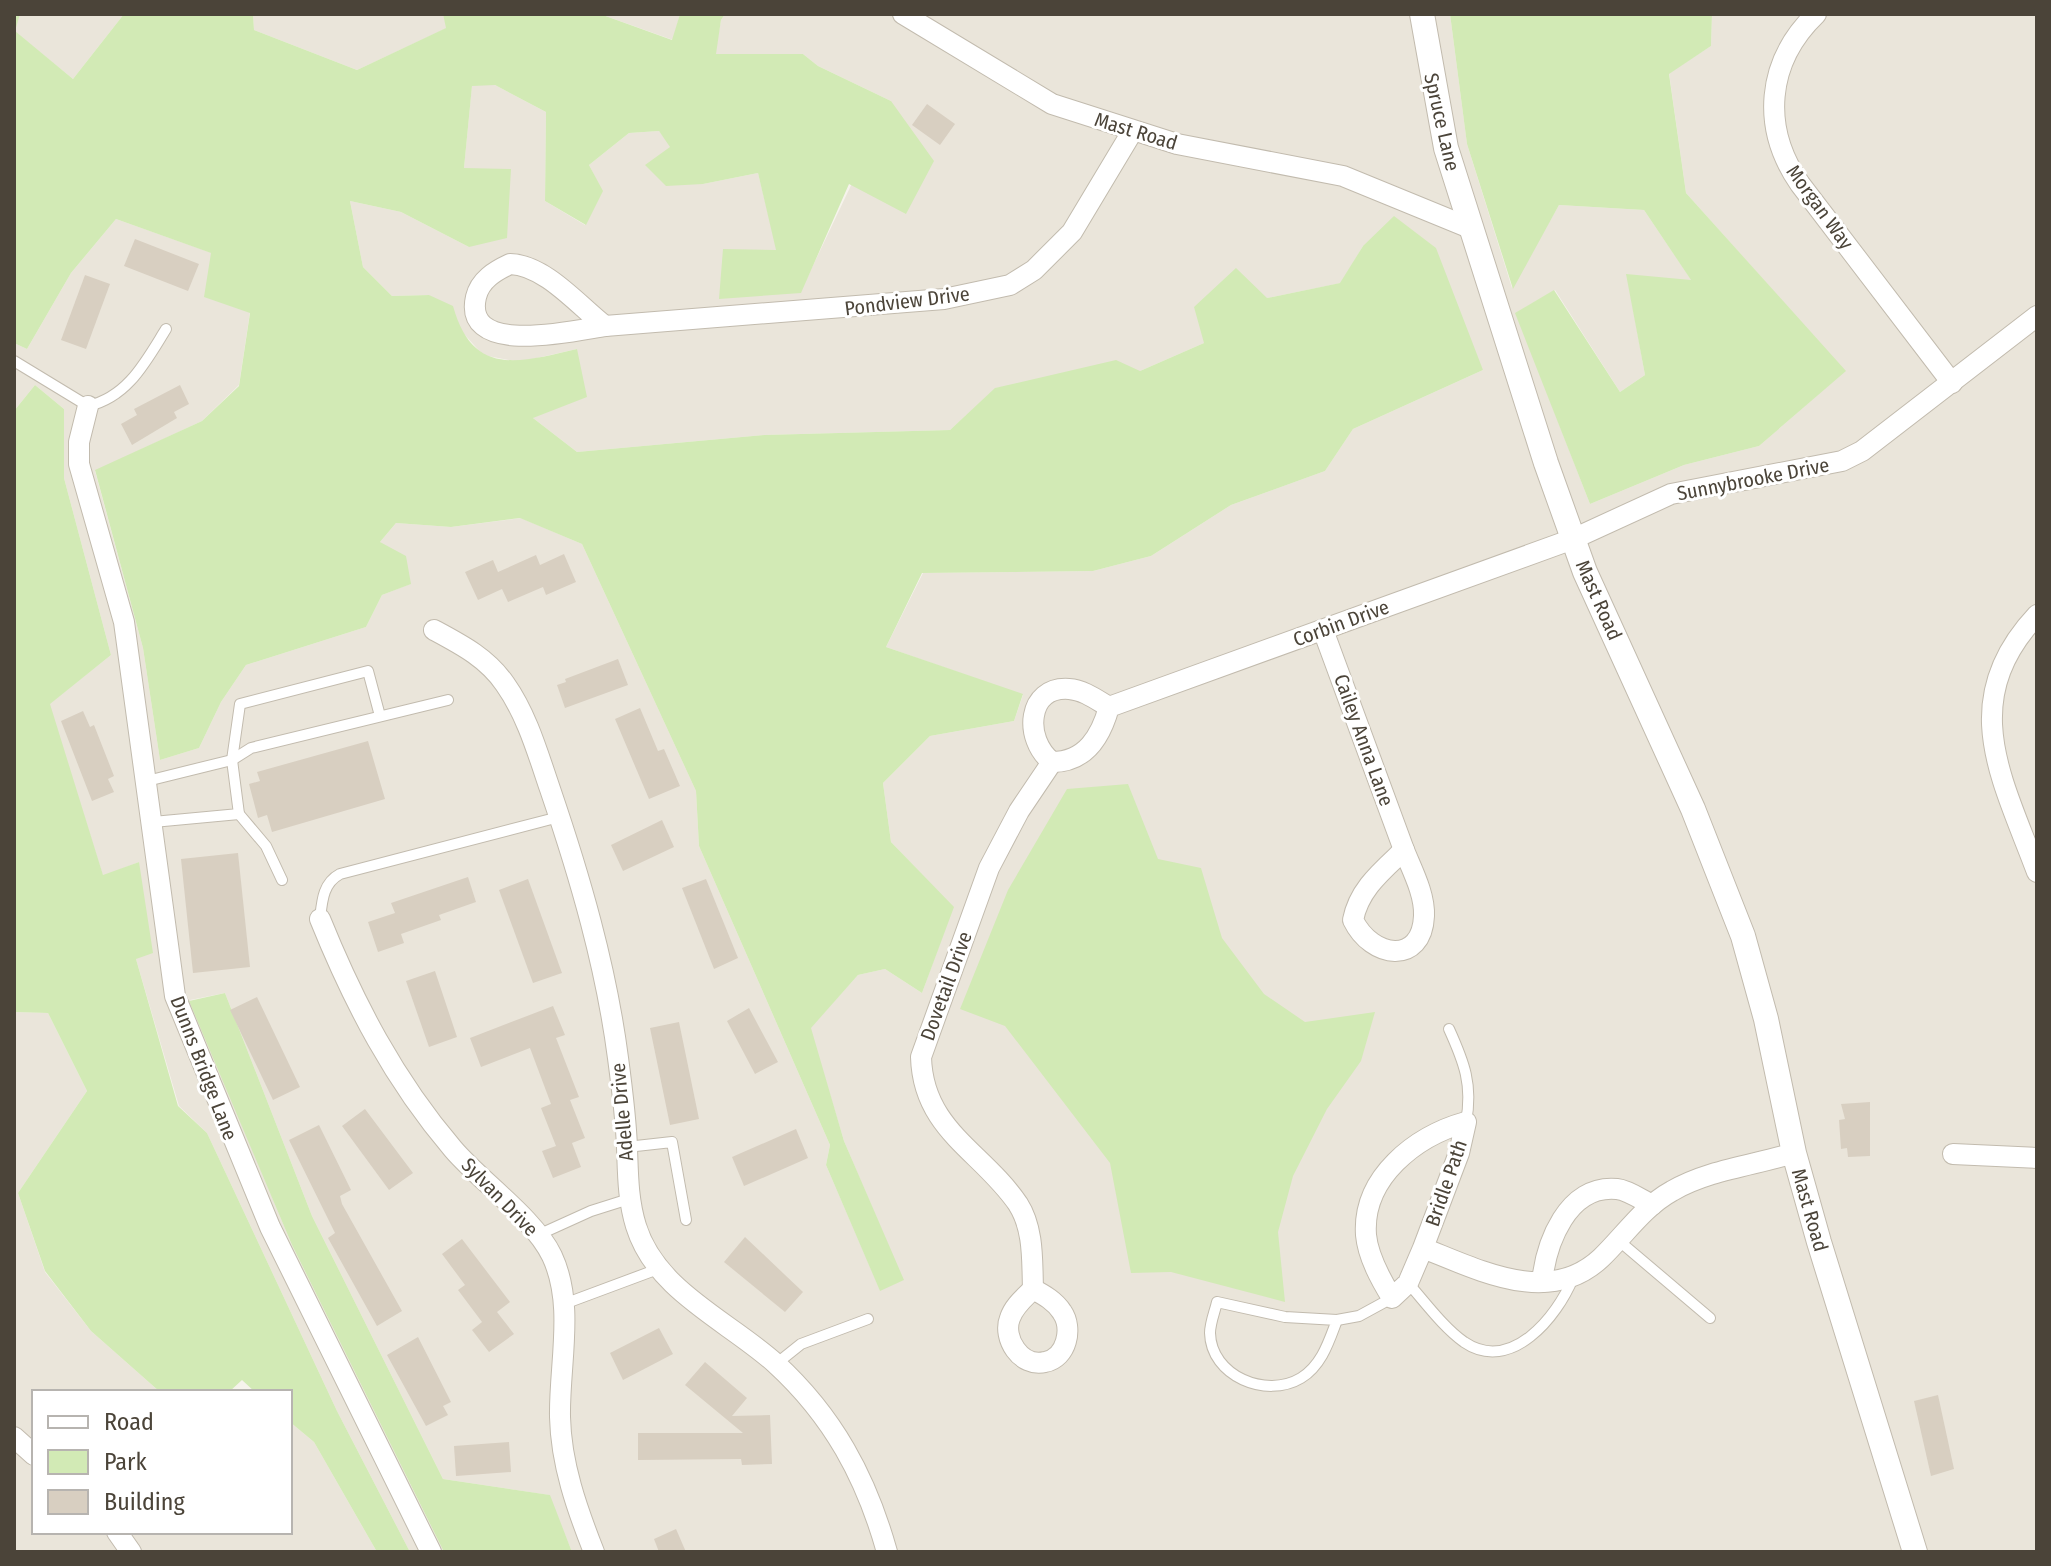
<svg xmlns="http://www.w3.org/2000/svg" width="2051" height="1566" viewBox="0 0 2051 1566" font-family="'Fira Sans Condensed',sans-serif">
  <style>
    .residential { fill: #eae5da }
    .green { fill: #d2eab5 }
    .building { fill: #d8cfc1 }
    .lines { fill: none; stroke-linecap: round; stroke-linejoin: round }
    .service-casing { stroke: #c2bbae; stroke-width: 12 }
    .minor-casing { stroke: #c2bbae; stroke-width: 22 }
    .tertiary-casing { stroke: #c2bbae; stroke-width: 26 }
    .service { stroke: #fff; stroke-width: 10 }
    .minor { stroke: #fff; stroke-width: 20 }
    .tertiary { stroke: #fff; stroke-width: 24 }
    .labels { text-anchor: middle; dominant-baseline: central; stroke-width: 6; stroke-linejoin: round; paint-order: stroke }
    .street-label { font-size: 20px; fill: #4b4439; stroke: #fff }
  </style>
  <rect width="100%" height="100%" fill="#f6f3ec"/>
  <g class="residential">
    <path d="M20,14h104l-51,65 -59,-48z"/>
    <path d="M253,14h190l4,14 -90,42 -103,-40z"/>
    <path d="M600,14h80l-7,26z"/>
    <path d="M725,14h725l17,130 45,144 47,-83 85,5 48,71 -65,-6 18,100 -25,17 -65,-102 -39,23 74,191 94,-39 75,-19 86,-75 -159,-178 -17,-120 42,-27 1,-32h325v1538h-1465l-23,-57 -106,-16 -131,-263 -87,-223 -35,7 102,245 152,307h-34l-73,-141 -130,-278 -28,-27 -43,-147 3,-97 -36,14 -54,-172 62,-49 -47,-177v-69l-29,-24 -21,26v-68l13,6 44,-76 45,-54 96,34 38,59 -11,73 -37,36 -107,50 48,177 17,112 39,-12 22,-46 25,-37 120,-38 16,-32 28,-11 -30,-42 16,-19 55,4 70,-9 61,26 114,247 3,55 131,299 -4,20 54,125 23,-10 -59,-139 -34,-113 48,-53 27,-6 37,24 31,-86 -62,-65 -8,-59 47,-47 84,-15 9,-26 -137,-48 37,-74 170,-2 58,-15 80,-51 94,-34 28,-42 130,-59 -120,-124 -22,37 -74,15 -63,45 -64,28 -144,17 -46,42 -186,5 -187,17 -44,-34 44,-69 -58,13 -36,-7 -54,-60 -37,1 -29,-29 -13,-66 51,11 68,35 -5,-79 8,-83h23l51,27 -1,89 40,24 17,-34 -13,-26 40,-32 30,-2 44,53 55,-11 19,77 23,43 91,-192 -73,-35 -15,-12h-88l6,-34z"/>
    <path d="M14,1012l34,1 39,78 -69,102 27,79 46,59 69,61h-126v140h256v-110l24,20 63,110h-363z"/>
  </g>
  <g class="green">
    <path d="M14,14h6l-5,17 58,48 51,-65h129l1,16 103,40 89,-42 -3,-14h157l72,26 8,-26h45l-4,6 -5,34h87l15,12 73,35 43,60 -28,53 -57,-30 -48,109 -82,6 4,-50 53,1 -18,-77 -55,11 -37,2 -21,-21 25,-18 -11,-16 -30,2 -40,32 14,26 -17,34 -41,-24 1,-89 -51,-27 -23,1 -8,82 47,1 -4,69 -38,9 -68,-35 -51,-11 13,66 29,29 37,-1 24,11c20,72 67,56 124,43l10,48 -54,21 44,34 187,-17 186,-5 45,-42 121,-28 24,11 64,-28 -10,-36 42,-39 31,30 73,-15 23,-37 31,-30 42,32 47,122 -130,59 -28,42 -94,34 -80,51 -58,15 -171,2 -36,74 137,47 -9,27 -84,15 -47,47 8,59 63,65 -32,86 -37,-24 -27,6 -47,53 33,113 60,139 -24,11 -54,-126 4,-20 -131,-299 -3,-55 -114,-247 -62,-26 -69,9 -55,-4 -16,19 26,14 5,28 -29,11 -16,32 -120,38 -25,37 -22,46 -39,12 -17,-112 -48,-178 107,-49 37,-35 11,-73 -46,-16 7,-44 -95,-34 -45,54 -44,76 -13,-6z"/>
    <path d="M1450,14h262l-1,32 -42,28 17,119 160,178 -87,75 -75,19 -94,39 -75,-191 39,-23 66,102 25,-17 -19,-101 65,6 -47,-70 -85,-5 -46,84 -46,-145z"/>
    <path d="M35,385l29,24v69l47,177 -61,49 53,171 36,-13 14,91 -17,6 42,147 29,27 130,278 73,141h-33l-63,-110 -24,-20v-30h-35l-13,-12 -13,12h-69l-69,-61 -46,-60 -27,-78 69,-102 -39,-78 -34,-1v-601z"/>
    <path d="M1128,784l30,75 43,9 21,70 42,56 41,28 70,-10 -14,49 -34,48 -34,67 -15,56 7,70 -114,-30 -40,1 -21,-110 -105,-137 -45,-17 48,-119 59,-101z"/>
    <path d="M225,993l87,223 131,263 107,16 22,57h-128l-152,-307 -103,-244z"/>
  </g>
  <g class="building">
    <path d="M927,104l28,20 -15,21 -28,-20z"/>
    <path d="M135,239l64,25 -11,27 -64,-25z"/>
    <path d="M85,275l25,9 -24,65 -25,-9z"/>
    <path d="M180,385l9,19 -15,8 3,6 -45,27 -11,-21 16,-9 -3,-6z"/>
    <path d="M564,554l12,28 -30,13 -3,-8 -35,15 -6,-13 -24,11 -13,-28 28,-12 5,12 38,-17 4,10z"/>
    <path d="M618,659l10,26 -63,23 -8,-23 9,-3 -1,-3z"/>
    <path d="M640,708l18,43 6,-2 16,37 -31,13 -34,-80z"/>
    <path d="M83,711l7,16 4,-2 20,51 -6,3 6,13 -22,9 -31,-80z"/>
    <path d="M368,741l17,58 -113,33 -5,-17 -9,3 -9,-34 11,-3 -3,-9z"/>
    <path d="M662,820l12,27 -51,24 -12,-26z"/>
    <path d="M238,853l12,114 -57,6 -12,-114z"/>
    <path d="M468,877l8,25 -37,13 2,5 -40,14 3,9 -26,9 -10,-30 27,-9 -4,-10z"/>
    <path d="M528,879l34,94 -29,10 -34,-93z"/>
    <path d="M706,879l32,79 -24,11 -32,-81z"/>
    <path d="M435,971l22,66 -28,10 -23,-66z"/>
    <path d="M257,997l43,90 -27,13 -43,-90z"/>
    <path d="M553,1006l12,29 -9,3 23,59 -9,3 15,38 -13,5 9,24 -28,11 -11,-27 14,-5 -15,-38 10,-4 -21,-56 -49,19 -11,-29z"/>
    <path d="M749,1008l29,54 -23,12 -28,-53z"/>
    <path d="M679,1022l20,97 -29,6 -20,-97z"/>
    <path d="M1870,1102v54l-22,1 -1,-9 -6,1 -2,-29 6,-1 -4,-15z"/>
    <path d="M365,1109l48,64 -24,17 -47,-64z"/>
    <path d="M319,1125l32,65 -11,6 2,8 60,107 -25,15 -49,-88 7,-5 -46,-93z"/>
    <path d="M796,1129l12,29 -64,28 -12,-29z"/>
    <path d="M745,1237l58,55 -18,20 -61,-50z"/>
    <path d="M462,1239l48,63 -13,10 17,22 -25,18 -17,-22 10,-8 -24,-32 7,-5 -23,-31z"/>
    <path d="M659,1328l14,26 -50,26 -13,-27z"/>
    <path d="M418,1337l33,65 -8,4 5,9 -22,11 -39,-71z"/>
    <path d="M705,1362l42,36 -15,18 38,-1 2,49 -30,1 -1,-6 -103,1v-27h105l-58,-48z"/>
    <path d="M1938,1395l16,74 -23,7 -17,-75z"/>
    <path d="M509,1442l2,30 -55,4 -2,-30z"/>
    <path d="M676,1529l10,23h-27l-5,-13z"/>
  </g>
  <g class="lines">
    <g class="service-casing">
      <g id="service">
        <path d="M14,361l74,45c40,-9 58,-45 78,-77"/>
        <path d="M147,781l85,-21 19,-12 197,-48"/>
        <path d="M239,814l27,32 16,34"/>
        <path d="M153,822l86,-8 -7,-54 8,-56 128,-33 12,45"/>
        <path d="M320,919c2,-18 3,-36 20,-45l219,-57"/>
        <path d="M1449,1029c15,33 24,56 17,93"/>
        <path d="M627,1147l45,-5 14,78"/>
        <path d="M538,1235l53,-24 38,-12"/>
        <path d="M1618,1240l92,78"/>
        <path d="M1408,1283c17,19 35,44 56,59 47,32 93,-25 109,-64"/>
        <path d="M1217,1302l68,15 52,3c-8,21 -15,45 -36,58 -35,21 -90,-2 -91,-45 0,-10 5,-22 7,-31z"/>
        <path d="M564,1304l94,-35"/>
        <path d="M1337,1320l22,-4 33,-18"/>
        <path d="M776,1364l25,-20 67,-25"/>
      </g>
    </g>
    <g class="minor-casing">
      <g id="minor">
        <path d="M903,14l149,90 125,40 166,32 127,52"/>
        <path d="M1816,14c-50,48 -55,114 -16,170l152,199"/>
        <path d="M510,264c35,1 68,41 95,62 -28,4 -143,32 -129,-29 4,-17 19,-26 34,-33z"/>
        <path d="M605,326l339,-27 66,-14 24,-15 38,-38 60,-100"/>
        <path d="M88,406l-9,36v22l45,158 51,374 95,231 161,325"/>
        <path d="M2037,615c-81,86 -35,163 0,257"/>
        <path d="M434,630c28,15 53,28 71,54 22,31 33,70 45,105 30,88 56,177 68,269 4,30 8,60 9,90 1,27 1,52 9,78 20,65 91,94 139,137 58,53 91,114 112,189"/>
        <path d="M1323,630l81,220"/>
        <path d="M1109,707c-12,-7 -25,-17 -40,-18 -42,-3 -46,50 -17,73 34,0 49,-26 57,-55l464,-168 98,-45 171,-33 20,-10 175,-135"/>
        <path d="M1404,850c8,20 21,44 20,66 -2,49 -52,43 -71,4 6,-31 29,-49 51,-70z"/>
        <path d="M320,919c34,84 74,161 133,230 28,33 81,69 99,107 23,49 7,108 8,161 1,47 17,92 34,135"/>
        <path d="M1953,1154l84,4"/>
        <path d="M1423,1248l-15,35 -16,15c-11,-18 -24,-41 -26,-63 -4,-58 50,-99 100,-113l-7,31 -36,95c56,22 126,59 178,10 23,-22 42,-51 71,-67 36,-21 83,-26 122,-38"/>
        <path d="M1542,1282c4,-38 25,-98 75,-93 11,1 25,11 35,16"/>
        <path d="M1033,1289c-1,-28 1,-60 -15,-85 -36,-53 -95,-74 -97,-147l68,-189 30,-57 33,-49"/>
        <path d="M1033,1289c11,6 22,12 29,23 11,16 5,46 -17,50 -24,6 -43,-24 -35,-44 4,-12 14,-20 23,-29z"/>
        <path d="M14,1437l20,18"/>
        <path d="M117,1532l14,20"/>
      </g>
    </g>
    <g class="tertiary-casing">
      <path id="tertiary" d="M1422,14l24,134 100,315 39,109 108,237 50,127 23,83 28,134 25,89 96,310"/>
    </g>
    <use href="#service" class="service"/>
    <use href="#minor" class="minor"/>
    <use href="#tertiary" class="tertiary"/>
  </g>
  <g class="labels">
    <g class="street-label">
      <text transform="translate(1442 122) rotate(77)">Spruce Lane</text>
      <text transform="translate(1136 131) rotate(17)">Mast Road</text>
      <text transform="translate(1820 207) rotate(54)">Morgan Way</text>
      <text transform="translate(907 301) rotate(-7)">Pondview Drive</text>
      <text transform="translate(1753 479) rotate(-11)">Sunnybrooke Drive</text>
      <text transform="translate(1599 600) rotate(66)">Mast Road</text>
      <text transform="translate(1341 623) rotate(-20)">Corbin Drive</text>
      <text transform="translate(1364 740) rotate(70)">Cailey Anna Lane</text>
      <text transform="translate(946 986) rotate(-70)">Dovetail Drive</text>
      <text transform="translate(204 1068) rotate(69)">Dunns Bridge Lane</text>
      <text transform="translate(622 1112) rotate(-95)">Adelle Drive</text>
      <text transform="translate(1446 1183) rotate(-71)">Bridle Path</text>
      <text transform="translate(500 1197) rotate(46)">Sylvan Drive</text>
      <text transform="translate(1810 1210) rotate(74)">Mast Road</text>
    </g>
  </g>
  <rect width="2051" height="1566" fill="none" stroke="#4b4439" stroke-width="32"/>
  <rect x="32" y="1390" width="260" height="144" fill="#ffffff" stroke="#b7b4b0" stroke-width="2"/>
  <rect x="48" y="1416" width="40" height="12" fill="#ffffff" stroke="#b7b4b0" stroke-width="2"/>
  <text x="104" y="1430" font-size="24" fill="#4b4439">Road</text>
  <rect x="48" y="1450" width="40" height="24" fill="#d2eab5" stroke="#b7b4b0" stroke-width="2"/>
  <text x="104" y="1470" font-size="24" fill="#4b4439">Park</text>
  <rect x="48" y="1490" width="40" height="24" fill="#d8cfc1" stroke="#b7b4b0" stroke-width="2"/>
  <text x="104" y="1510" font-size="24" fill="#4b4439">Building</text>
</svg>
